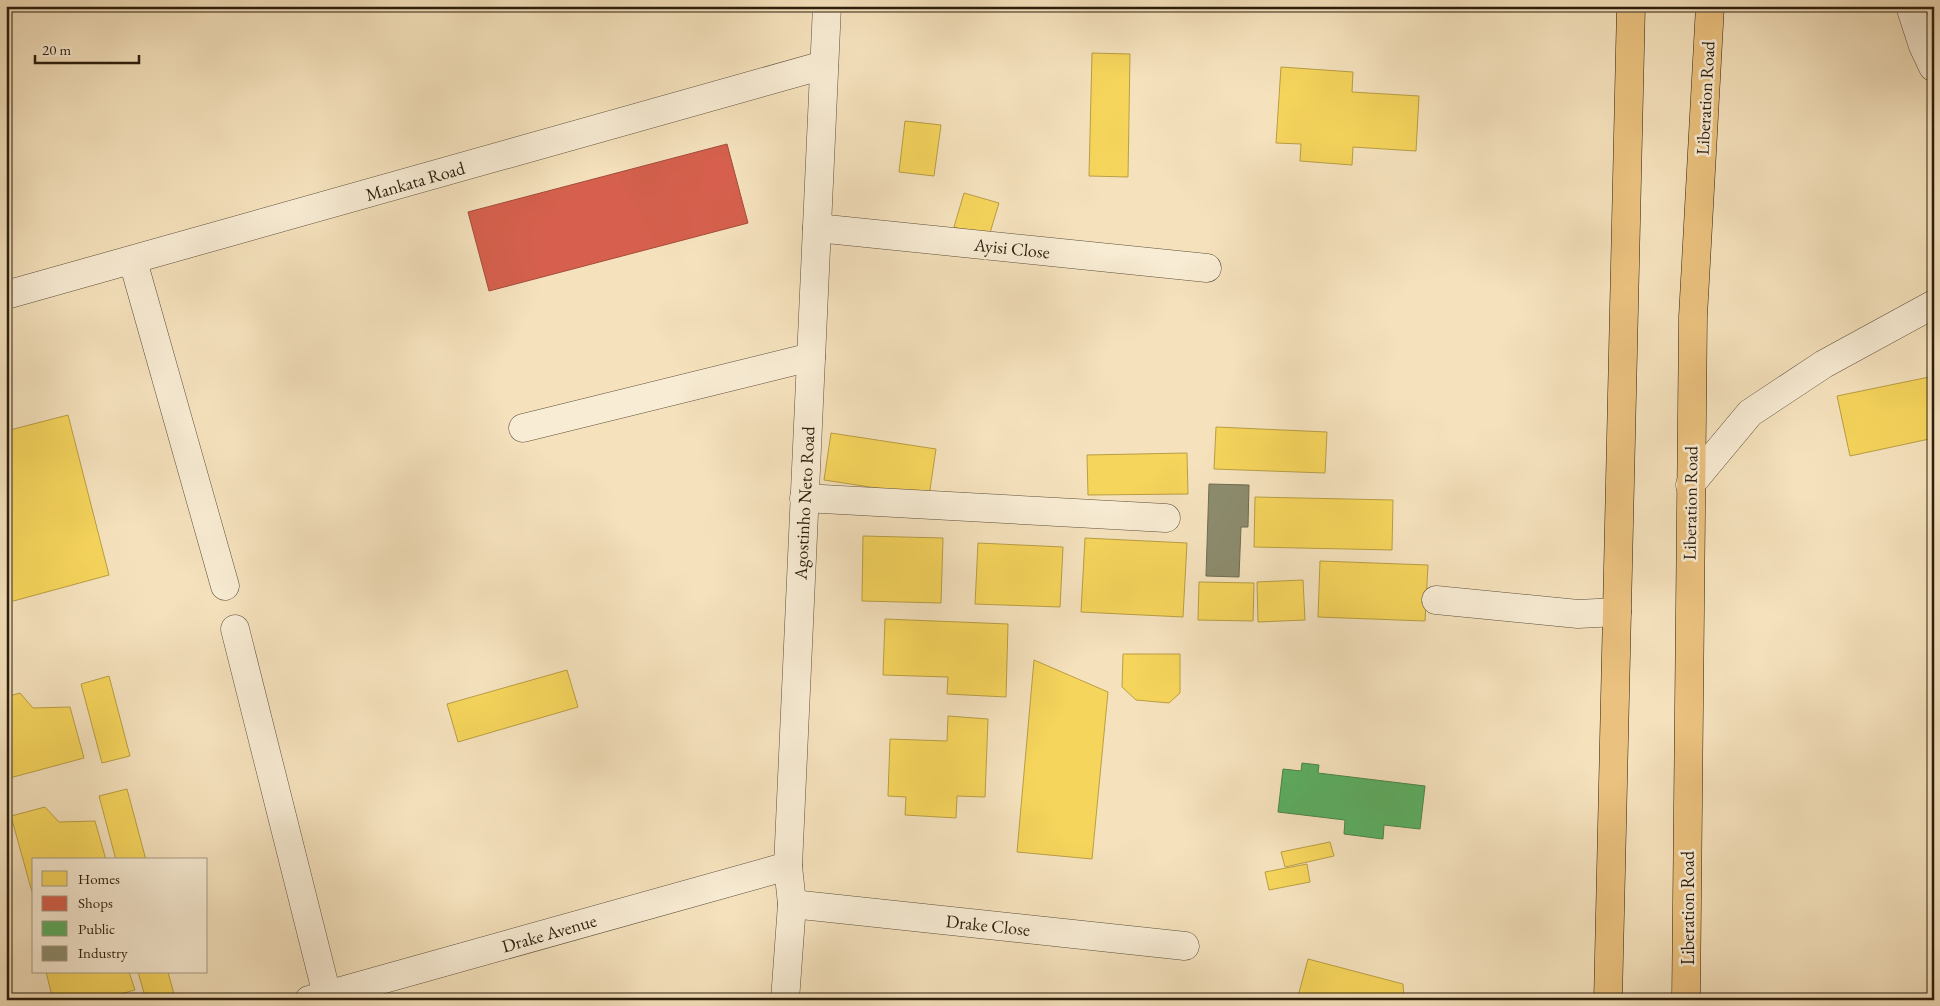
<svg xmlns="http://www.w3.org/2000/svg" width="1940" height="1006" viewBox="0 0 1940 1006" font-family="'EB Garamond',serif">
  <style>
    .homes { fill: #f6d55c; stroke: #b99e44 }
    .shops { fill: #d6604d; stroke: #a34c3a }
    .public { fill: #5aae61; stroke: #4c8348 }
    .industry { fill: #8c8c6e; stroke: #6f6b51 }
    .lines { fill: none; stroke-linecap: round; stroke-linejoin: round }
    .minor-casing { stroke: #5e4f39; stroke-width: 29 }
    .highway-casing { stroke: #2c1e0d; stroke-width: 29 }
    .minor { stroke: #f8ecd4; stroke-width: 28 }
    .highway { stroke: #eac17e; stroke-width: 28 }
    .labels { text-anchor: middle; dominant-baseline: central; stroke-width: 5; stroke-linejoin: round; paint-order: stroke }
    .street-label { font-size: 18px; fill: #2c1e0d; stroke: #f8ecd4 }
  </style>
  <rect width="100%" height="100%" fill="#f5e2bd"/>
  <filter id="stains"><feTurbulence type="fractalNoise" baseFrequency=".004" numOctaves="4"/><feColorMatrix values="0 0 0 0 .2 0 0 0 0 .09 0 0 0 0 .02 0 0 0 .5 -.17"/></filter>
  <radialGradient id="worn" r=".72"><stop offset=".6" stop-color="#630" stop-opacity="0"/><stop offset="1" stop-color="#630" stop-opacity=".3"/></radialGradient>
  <g class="homes">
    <path d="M1092,53l38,1 -2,123 -39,-1z"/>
    <path d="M1281,67l72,5 -1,20 67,4 -3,55 -63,-4 -1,18 -52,-4 1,-17 -25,-1z"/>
    <path d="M905,121l36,4 -7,51 -35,-4z"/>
    <path d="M964,193l35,10 -10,33 -35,-9z"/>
    <path d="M1934,376v62l-84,18 -13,-60z"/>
    <path d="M68,415l41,160 -103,28v-172z"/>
    <path d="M1216,427l111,5 -2,41 -111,-4z"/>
    <path d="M831,433l105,16 -7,47 -105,-16z"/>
    <path d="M1187,453l1,41 -100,1 -1,-40z"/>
    <path d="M1255,497l138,3 -1,50 -138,-3z"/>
    <path d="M863,536l80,2 -2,65 -79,-2z"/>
    <path d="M1085,538l102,5 -4,74 -102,-5z"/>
    <path d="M978,543l85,4 -3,60 -85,-3z"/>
    <path d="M1320,561l108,4 -3,56 -107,-4z"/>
    <path d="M1303,580l2,40 -47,2 -1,-40z"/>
    <path d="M1199,582l55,1 -1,38 -55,-1z"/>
    <path d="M885,619l123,5 -2,73 -59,-3 1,-17 -65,-2z"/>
    <path d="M1123,654h57v39l-11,10 -33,-3 -14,-13z"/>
    <path d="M1034,660l74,32 -16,167 -75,-7z"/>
    <path d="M567,670l11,37 -120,35 -11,-38z"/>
    <path d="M109,676l21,80 -28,7 -21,-79z"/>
    <path d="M20,693l13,15 37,-1 14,51 -78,21v-82z"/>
    <path d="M948,716l40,3 -3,78 -28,-1 -1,22 -51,-3 1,-18 -18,-1 2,-57 57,2z"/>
    <path d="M127,789l19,71h-30l-17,-64z"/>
    <path d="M45,807l14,15 36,-1 11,39h-72v32h-2l-21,-76z"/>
    <path d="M1330,842l4,14 -49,11 -4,-15z"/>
    <path d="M1307,864l3,18 -41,8 -4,-18z"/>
    <path d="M1308,959l95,25 1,16h-107z"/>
    <path d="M46,972h83l6,18 -36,10h-46z"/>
    <path d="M138,972h30l7,26 -29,2z"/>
  </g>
  <path class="shops" d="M727,144l21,79 -259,68 -21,-79z"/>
  <path class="public" d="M1302,763l17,2 -1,8 107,13 -5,43 -36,-4 -1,14 -39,-5 1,-14 -67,-8 5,-43 18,2z"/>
  <path class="industry" d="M1209,484l40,1 -1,42h-7l-2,50 -33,-1z"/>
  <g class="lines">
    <g class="minor-casing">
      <g id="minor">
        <path d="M1910,6l13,40 10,21"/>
        <path d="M817,228l390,40"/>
        <path d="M133,261l92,325"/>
        <path d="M6,295l818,-230"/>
        <path d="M523,428l288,-71"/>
        <path d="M1690,485l60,-72 74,-49 110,-60"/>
        <path d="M804,498l362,20"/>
        <path d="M1436,600l142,14 39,-2"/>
        <path d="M235,629l92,366"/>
        <path d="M792,904l393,42"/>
        <path d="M309,1000l479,-134"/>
        <path d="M785,1000l7,-96 -4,-38 39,-860"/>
      </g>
    </g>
    <g class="highway-casing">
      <g id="highway">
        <path d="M1608,1000l23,-994"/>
        <path d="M1686,1000l7,-683 17,-311"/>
      </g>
    </g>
    <use href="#minor" class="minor"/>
    <use href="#highway" class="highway"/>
  </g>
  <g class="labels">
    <g class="street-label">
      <text transform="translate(1705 98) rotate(-87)">Liberation Road</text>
      <text transform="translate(415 181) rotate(-16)">Mankata Road</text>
      <text transform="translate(1012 248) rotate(6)">Ayisi Close</text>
      <text transform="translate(804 503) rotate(-87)">Agostinho Neto Road</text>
      <text transform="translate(1690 503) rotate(-89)">Liberation Road</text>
      <text transform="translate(1687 908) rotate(-90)">Liberation Road</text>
      <text transform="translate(988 925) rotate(6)">Drake Close</text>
      <text transform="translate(549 933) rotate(-16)">Drake Avenue</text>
    </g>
  </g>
  <rect width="1940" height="1006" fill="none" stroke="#f5e2bd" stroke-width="25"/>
  <rect x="8" y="8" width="1925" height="991" fill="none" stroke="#2c1e0d" stroke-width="2.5"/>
  <rect x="12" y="12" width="1915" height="981" fill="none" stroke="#2c1e0d"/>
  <rect x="32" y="858" width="175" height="115" fill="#f8ecd4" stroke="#a69a84"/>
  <rect x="42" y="871" width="25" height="15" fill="#f6d55c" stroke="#a69a84"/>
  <text x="78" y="884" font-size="15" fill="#2c1e0d">Homes</text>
  <rect x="42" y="896" width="25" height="15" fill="#d6604d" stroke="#a69a84"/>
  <text x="78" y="908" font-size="15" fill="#2c1e0d">Shops</text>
  <rect x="42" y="921" width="25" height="15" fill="#5aae61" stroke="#a69a84"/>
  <text x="78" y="934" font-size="15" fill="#2c1e0d">Public</text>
  <rect x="42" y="946" width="25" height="15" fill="#8c8c6e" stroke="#a69a84"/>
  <text x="78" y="958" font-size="15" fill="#2c1e0d">Industry</text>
  <path d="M35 55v8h104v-8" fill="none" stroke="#2c1e0d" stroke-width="2.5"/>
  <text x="42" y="55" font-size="15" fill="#2c1e0d" stroke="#f8ecd4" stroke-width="4" paint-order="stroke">20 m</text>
  <rect width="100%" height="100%" filter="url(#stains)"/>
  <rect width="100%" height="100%" fill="url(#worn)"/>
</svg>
